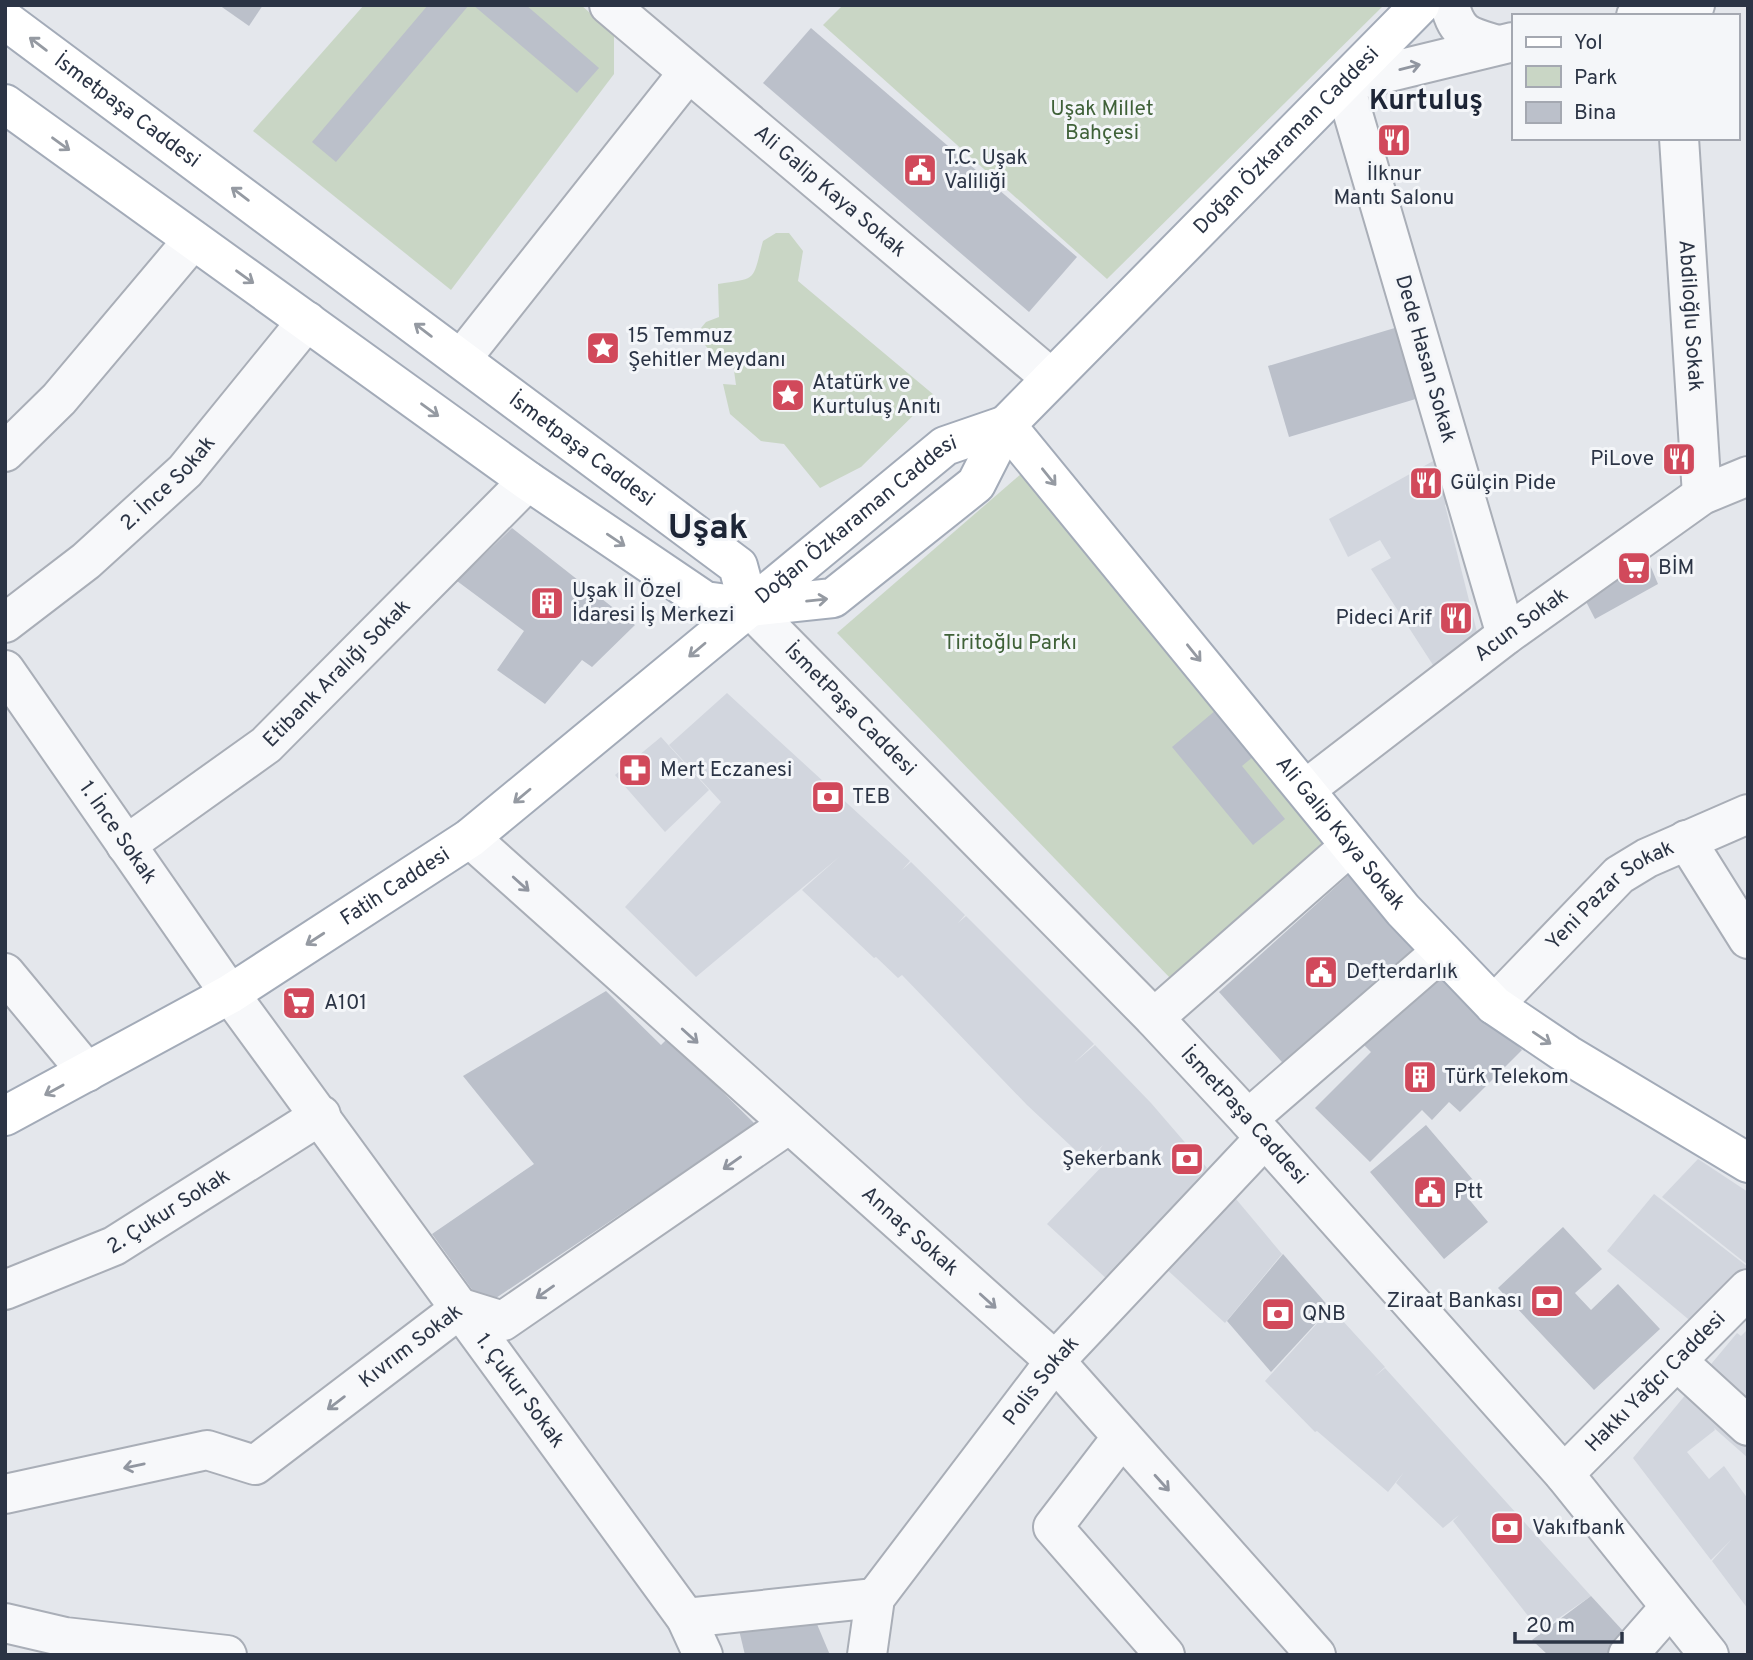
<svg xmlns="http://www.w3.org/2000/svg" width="1753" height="1660" viewBox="0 0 1753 1660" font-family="Overpass,sans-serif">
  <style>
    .built { fill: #d2d6de }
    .green { fill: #c9d6c5 }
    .building { fill: #bbc0ca }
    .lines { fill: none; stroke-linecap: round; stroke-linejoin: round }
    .minor-casing { stroke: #a9aeb7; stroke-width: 42 }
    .major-casing { stroke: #a3abb8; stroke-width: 42 }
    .minor { stroke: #f7f8fa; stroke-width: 38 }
    .major { stroke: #fff; stroke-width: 38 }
    .oneway { stroke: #959aa2 }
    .oneway2 { stroke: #9196a0 }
    .labels { text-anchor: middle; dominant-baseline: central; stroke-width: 6; stroke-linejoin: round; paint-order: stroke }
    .park-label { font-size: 21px; fill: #3f6138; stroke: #f4f6f9 }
    .street-label { font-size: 21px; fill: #2b3445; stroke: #f4f6f9 }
    .poi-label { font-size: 21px; fill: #2b3445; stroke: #f4f6f9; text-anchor: start }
    .district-label { font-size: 28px; font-weight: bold; fill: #1d2536; stroke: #f4f6f9 }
    .town-label { font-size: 35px; font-weight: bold; fill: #1d2536; stroke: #f4f6f9 }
  </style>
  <rect width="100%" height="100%" fill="#e4e7ec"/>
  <g class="built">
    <path d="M1435,460l16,41 -6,4 33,131 -45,29 -62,-96 20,-11 -11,-18 -32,17 -19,-38z"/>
    <path d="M727,693l183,168 -8,9 9,-8 54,53 -7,8 8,-7 128,128 -20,19 21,-18 56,58 56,65 -98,113 -62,-57 60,-63 -7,-12 3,-4 -17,15 -59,-55 -125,-130 -4,3 -22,-21 -2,1 -72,-68 37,-33 -143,120 -71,-70 96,-105 -52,-57z"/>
    <path d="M661,737l48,53 -44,42 -50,-57z"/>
    <path d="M1698,1159l50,33v73l-86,-68z"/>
    <path d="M1231,1193l51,61 -57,69 -62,-57z"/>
    <path d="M1654,1194l94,73v7l-48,55 -93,-78z"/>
    <path d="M1331,1308l54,59 -11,10 11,-9 206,228 -51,35 -87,-110 6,-6 -16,13 -47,-45 8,-11 -16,20 -71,-61 -2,1 -50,-51z"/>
    <path d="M1748,1329v129l-34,-30 1,2 -28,22 22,27 15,-13 24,33v110l-36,-48 20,-22 -21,21 -78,-102 104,-125 4,3z"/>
  </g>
  <g class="green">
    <path d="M364,5h217l33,29v40l-163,216 -198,-159z"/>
    <path d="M843,5h541l-277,274 -284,-254z"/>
    <path d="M776,233h13l14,18 -5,30 136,114 -73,72 -41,21 -36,-44 -23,-3 -31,-27 -7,-30 13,1 -4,-29 -13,6 -23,-28 10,-12 13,-5 -1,-33c41,-6 34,-3 45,-43z"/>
    <path d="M1021,474l315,371 -164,135 -335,-347z"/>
  </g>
  <g class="building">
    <path d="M219,5h44l-14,21z"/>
    <path d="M428,5h41l-133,157 -24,-20z"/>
    <path d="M473,5h53l73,63 -22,25z"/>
    <path d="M811,28l266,229 -48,55 -266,-229z"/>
    <path d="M1398,327l21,71 -130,39 -21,-71z"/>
    <path d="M512,528l123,97 -43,42 -10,-7 -37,44 -48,-34 27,-39 -67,-50z"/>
    <path d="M1643,548l15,36 -63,35 -16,-31z"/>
    <path d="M1216,710l38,46 -12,10 43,53 -32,26 -81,-98z"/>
    <path d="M1352,872l71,79 -133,120 -71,-79z"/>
    <path d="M1436,964l86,86 -62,62 -11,-10 -17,18 -10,-10 -52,52 -55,-54 56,-56 -11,-11z"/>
    <path d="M606,991l55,54 7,-7 87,86 -271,182 -52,-72 102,-70 -71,-88z"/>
    <path d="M1426,1125l53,62 -12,10 21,25 -44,37 -74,-87z"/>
    <path d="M1563,1227l39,42 -27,24 16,17 27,-26 42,45 -66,61 -96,-102z"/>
    <path d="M1283,1254l47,54 -59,64 -44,-51z"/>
    <path d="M1591,1596l33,36 -12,23h-64l-16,-15z"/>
    <path d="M814,1617l16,38h-85l-6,-25z"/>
  </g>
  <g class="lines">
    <g class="minor-casing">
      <g id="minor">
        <path id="s1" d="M609,5l442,373"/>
        <path d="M1450,5c7,31 21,32 48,40"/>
        <path d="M1636,16l59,-11"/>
        <path id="s2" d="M1679,138l23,357"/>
        <path d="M462,358l225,-284"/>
        <path d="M5,452l54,-53 134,-159"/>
        <path id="s3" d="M749,607l405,411 94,101 316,355 145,181"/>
        <path id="s4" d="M5,623l81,-62 99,-90 122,-150"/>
        <path d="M1506,635l-162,-552 169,-41"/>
        <path id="s5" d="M5,670l225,324 456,624 17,37"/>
        <path id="s6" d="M1306,789l200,-154 196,-140 46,-19"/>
        <path id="s7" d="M470,838l585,523 261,294"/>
        <path d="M1686,840l62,99"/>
        <path id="s8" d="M126,845l140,-100 262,-264"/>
        <path d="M5,973l82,99"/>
        <path id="s9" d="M1494,1005l125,-130 28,-17 101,-44"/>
        <path d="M1154,1018l196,-172"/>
        <path d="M1248,1119l194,-168"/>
        <path id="s10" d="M5,1290l109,-44 207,-131"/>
        <path d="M1677,1361l71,65"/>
        <path d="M1122,1437l-69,90 112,128"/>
        <path id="s11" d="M1564,1474l184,-185"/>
        <path id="s12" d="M5,1494l202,-44 48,15 206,-157 42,13 286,-197"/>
        <path d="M686,1618l189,-20"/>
        <path d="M5,1623l60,14 162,18"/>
        <path id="s13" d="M867,1655l8,-57 180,-237 210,-223"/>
        <path d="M1628,1655l42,-48"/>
      </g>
    </g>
    <g class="major-casing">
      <g id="major">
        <path id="s14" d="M5,20l733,546 11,41"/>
        <path id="s15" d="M5,104l523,377 177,120 44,6 84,-9 143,-114 30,-59 414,-420"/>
        <path id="s16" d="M1006,425l397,485 91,95 74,50 180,108"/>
        <path id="s17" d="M5,1116l225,-122 240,-156 475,-392 61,-21"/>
      </g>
    </g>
    <use href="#minor" class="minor"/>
    <use href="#major" class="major"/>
  </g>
  <defs><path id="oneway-shaft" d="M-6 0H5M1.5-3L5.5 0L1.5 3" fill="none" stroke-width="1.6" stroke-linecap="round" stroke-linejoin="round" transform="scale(1.75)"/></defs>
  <g class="oneway">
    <use href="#oneway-shaft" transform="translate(38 44) rotate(-143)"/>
    <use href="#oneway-shaft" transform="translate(61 144) rotate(36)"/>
    <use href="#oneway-shaft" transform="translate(240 194) rotate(-143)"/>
    <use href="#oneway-shaft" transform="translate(245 277) rotate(36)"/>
    <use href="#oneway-shaft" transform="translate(423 330) rotate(-143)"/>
    <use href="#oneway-shaft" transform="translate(430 410) rotate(36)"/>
    <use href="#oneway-shaft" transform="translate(1049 477) rotate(51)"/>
    <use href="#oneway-shaft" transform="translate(616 540) rotate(34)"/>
    <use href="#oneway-shaft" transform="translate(817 600) rotate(-6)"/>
    <use href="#oneway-shaft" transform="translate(697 650) rotate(140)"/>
    <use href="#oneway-shaft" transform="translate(1194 653) rotate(51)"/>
    <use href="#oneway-shaft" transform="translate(522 796) rotate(140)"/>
    <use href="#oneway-shaft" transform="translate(315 939) rotate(147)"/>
    <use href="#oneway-shaft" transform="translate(1542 1038) rotate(34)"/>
    <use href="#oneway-shaft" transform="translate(54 1090) rotate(151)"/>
  </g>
  <g class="oneway2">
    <use href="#oneway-shaft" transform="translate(1410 67) rotate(-14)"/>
    <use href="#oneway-shaft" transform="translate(521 884) rotate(42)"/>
    <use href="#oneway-shaft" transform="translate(690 1036) rotate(42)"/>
    <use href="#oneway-shaft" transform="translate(732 1163) rotate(145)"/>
    <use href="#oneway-shaft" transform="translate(545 1292) rotate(145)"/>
    <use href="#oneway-shaft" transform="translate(988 1301) rotate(42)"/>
    <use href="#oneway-shaft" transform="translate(336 1403) rotate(143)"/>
    <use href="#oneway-shaft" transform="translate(134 1466) rotate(168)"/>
    <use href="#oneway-shaft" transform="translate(1162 1483) rotate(48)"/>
  </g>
  <defs>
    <g id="restaurant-square" transform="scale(1.75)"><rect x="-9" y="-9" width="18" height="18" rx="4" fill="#d1495b" stroke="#f4f6f9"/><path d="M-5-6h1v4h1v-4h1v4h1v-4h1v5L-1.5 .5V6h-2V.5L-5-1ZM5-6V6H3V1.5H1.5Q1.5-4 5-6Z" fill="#fff"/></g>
    <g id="civic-square" transform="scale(1.75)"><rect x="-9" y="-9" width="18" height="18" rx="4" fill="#d1495b" stroke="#f4f6f9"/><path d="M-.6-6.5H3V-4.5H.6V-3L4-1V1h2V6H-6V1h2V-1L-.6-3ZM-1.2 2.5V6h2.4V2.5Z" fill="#fff"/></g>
    <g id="sight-square" transform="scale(1.75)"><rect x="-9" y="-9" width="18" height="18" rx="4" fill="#d1495b" stroke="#f4f6f9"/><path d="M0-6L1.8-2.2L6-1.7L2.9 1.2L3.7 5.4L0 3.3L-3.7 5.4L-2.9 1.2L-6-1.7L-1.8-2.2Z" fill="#fff"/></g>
    <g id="supermarket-square" transform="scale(1.75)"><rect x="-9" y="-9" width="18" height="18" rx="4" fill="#d1495b" stroke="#f4f6f9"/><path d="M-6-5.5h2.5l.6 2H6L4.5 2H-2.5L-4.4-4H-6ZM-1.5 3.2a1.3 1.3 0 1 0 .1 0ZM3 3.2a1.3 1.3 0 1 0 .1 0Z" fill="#fff"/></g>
    <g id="building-square" transform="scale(1.75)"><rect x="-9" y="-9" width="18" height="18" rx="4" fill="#d1495b" stroke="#f4f6f9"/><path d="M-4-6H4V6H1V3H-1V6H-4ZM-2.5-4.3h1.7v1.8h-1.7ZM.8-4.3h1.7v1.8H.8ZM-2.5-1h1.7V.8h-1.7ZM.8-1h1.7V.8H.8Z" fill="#fff"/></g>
    <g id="pharmacy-square" transform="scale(1.75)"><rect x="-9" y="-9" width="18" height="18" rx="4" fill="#d1495b" stroke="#f4f6f9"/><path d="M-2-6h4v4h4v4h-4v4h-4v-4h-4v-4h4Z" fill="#fff"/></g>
    <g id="bank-square" transform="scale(1.75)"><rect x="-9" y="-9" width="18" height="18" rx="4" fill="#d1495b" stroke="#f4f6f9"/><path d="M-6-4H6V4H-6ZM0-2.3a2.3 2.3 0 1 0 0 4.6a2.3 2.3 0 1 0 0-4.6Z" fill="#fff"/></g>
  </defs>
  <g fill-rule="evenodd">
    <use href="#restaurant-square" x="1394" y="140"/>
    <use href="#civic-square" x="920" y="170"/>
    <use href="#sight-square" x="603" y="348"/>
    <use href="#sight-square" x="788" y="395"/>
    <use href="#restaurant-square" x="1679" y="459"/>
    <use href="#restaurant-square" x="1426" y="483"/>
    <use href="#supermarket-square" x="1634" y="568"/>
    <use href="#building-square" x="547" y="603"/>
    <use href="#restaurant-square" x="1456" y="618"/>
    <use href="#pharmacy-square" x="635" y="770"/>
    <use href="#bank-square" x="828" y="797"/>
    <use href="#civic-square" x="1321" y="972"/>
    <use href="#supermarket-square" x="299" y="1003"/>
    <use href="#building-square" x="1420" y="1077"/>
    <use href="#bank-square" x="1187" y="1159"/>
    <use href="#civic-square" x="1430" y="1192"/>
    <use href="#bank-square" x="1547" y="1301"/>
    <use href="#bank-square" x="1278" y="1314"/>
    <use href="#bank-square" x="1507" y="1528"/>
  </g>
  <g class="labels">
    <g class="park-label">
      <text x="1102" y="109">Uşak Millet<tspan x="1102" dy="24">Bahçesi</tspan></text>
      <text x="1010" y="643">Tiritoğlu Parkı</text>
    </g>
    <g class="street-label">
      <text stroke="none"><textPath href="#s14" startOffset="152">İsmetpaşa Caddesi</textPath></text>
      <text stroke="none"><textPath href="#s15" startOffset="1636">Doğan Özkaraman Caddesi</textPath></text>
      <text stroke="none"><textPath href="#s1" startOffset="289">Ali Galip Kaya Sokak</textPath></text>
      <text stroke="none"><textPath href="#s2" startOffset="178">Abdiloğlu Sokak</textPath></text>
      <text transform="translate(1425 359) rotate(74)">Dede Hasan Sokak</text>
      <text stroke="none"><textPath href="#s14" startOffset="719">İsmetpaşa Caddesi</textPath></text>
      <text stroke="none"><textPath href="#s4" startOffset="215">2. İnce Sokak</textPath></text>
      <text stroke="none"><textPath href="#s17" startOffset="1043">Doğan Özkaraman Caddesi</textPath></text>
      <text stroke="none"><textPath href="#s6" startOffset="271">Acun Sokak</textPath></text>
      <text stroke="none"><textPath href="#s8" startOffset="273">Etibank Aralığı Sokak</textPath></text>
      <text stroke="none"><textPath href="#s3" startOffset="144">İsmetPaşa Caddesi</textPath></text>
      <text stroke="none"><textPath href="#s5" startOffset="198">1. İnce Sokak</textPath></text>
      <text stroke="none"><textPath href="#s16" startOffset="528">Ali Galip Kaya Sokak</textPath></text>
      <text stroke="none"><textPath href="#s17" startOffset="453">Fatih Caddesi</textPath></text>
      <text stroke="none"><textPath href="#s9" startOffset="161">Yeni Pazar Sokak</textPath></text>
      <text stroke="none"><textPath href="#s3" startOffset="710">İsmetPaşa Caddesi</textPath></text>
      <text stroke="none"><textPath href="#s10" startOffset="182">2. Çukur Sokak</textPath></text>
      <text stroke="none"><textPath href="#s7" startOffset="590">Annaç Sokak</textPath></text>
      <text stroke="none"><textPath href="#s12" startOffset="453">Kıvrım Sokak</textPath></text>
      <text stroke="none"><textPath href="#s13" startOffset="331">Polis Sokak</textPath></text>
      <text stroke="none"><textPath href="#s11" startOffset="130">Hakkı Yağcı Caddesi</textPath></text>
      <text stroke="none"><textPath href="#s5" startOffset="886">1. Çukur Sokak</textPath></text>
    </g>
    <g class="poi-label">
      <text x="944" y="158">T.C. Uşak<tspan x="944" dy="24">Valiliği</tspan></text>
      <text x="1394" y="174" text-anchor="middle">İlknur<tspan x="1394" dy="24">Mantı Salonu</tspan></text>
      <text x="628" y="336">15 Temmuz<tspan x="628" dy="24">Şehitler Meydanı</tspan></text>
      <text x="812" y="383">Atatürk ve<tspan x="812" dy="24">Kurtuluş Anıtı</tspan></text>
      <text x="1654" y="459" text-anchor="end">PiLove</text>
      <text x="1450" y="483">Gülçin Pide</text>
      <text x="1658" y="568">BİM</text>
      <text x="572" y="591">Uşak İl Özel<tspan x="572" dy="24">İdaresi İş Merkezi</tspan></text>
      <text x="1432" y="618" text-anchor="end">Pideci Arif</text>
      <text x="660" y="770">Mert Eczanesi</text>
      <text x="852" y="797">TEB</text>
      <text x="1346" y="972">Defterdarlık</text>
      <text x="324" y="1003">A101</text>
      <text x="1444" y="1077">Türk Telekom</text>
      <text x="1162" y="1159" text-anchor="end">Şekerbank</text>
      <text x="1454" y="1192">Ptt</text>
      <text x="1522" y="1301" text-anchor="end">Ziraat Bankası</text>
      <text x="1302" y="1314">QNB</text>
      <text x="1532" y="1528">Vakıfbank</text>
    </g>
    <g class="district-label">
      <text x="1426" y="102">Kurtuluş</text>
    </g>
    <g class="town-label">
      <text x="708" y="529">Uşak</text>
    </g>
  </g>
  <rect width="1753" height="1660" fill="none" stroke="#2b3445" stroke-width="14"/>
  <rect x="1512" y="14" width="228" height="126" fill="#f4f6f9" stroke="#a4a8b1" stroke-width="2"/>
  <rect x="1526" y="37" width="35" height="10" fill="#ffffff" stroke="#a4a8b1" stroke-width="2"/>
  <text x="1574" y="49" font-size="21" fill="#2b3445">Yol</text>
  <rect x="1526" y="66" width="35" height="21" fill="#c9d6c5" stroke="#a4a8b1" stroke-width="2"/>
  <text x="1574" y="84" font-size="21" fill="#2b3445">Park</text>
  <rect x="1526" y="102" width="35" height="21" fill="#bbc0ca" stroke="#a4a8b1" stroke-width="2"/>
  <text x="1574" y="119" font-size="21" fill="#2b3445">Bina</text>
  <path d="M1515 1632v10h107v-10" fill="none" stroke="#2b3445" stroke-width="3.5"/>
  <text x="1526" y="1632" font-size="21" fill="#2b3445" stroke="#f4f6f9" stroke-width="5" paint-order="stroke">20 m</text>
</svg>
